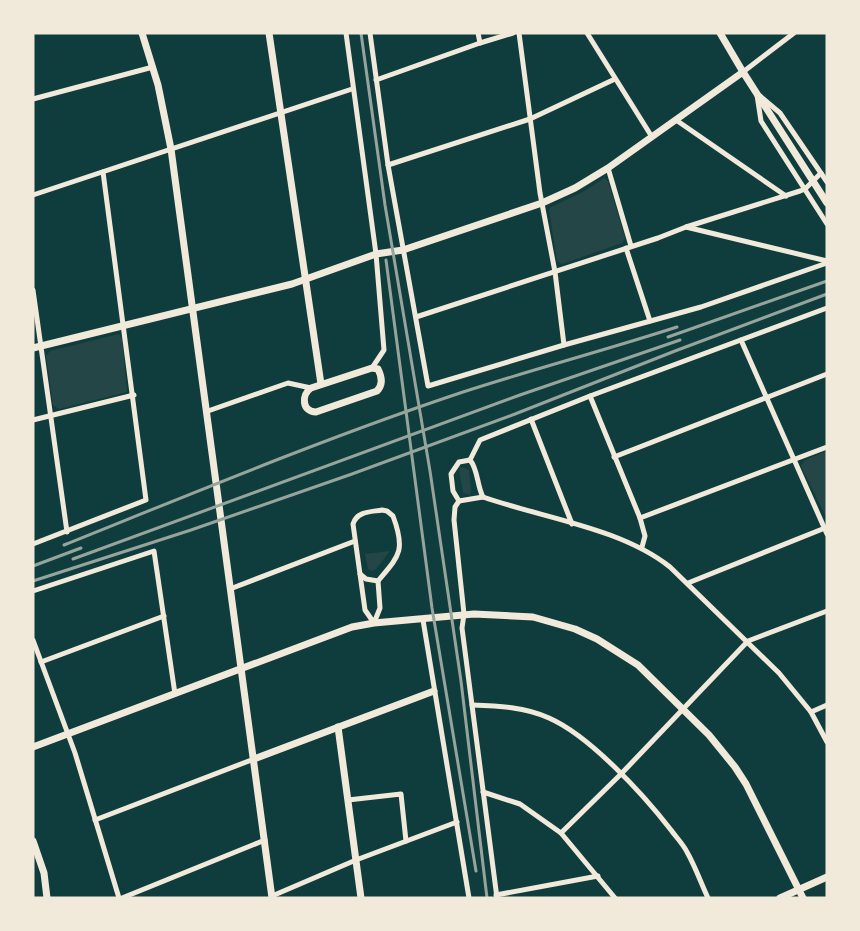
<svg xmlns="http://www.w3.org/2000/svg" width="860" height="931" viewBox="0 0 860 931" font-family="Montserrat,sans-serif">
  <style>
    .green { fill: #244646 }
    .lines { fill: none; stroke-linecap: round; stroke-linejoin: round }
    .minor { stroke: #f1e9da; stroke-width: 5 }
    .tertiary { stroke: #f1e9da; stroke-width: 7 }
    .rail { stroke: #97a49c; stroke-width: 3 }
  </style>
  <rect width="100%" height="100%" fill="#0f3d3e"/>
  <g class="green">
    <path d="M604,178l4,3 17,57 -3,5 -60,21 -5,-3 -8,-51 2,-3 34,-16z"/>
    <path d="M119,334l3,4 5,54 -68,17 -6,-4 -7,-49 4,-5z"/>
    <path d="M827,451v68l-26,-53 4,-6z"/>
    <path d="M461,467l8,3 2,21 -1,4 -7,-2 -4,-23z"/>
    <path d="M390,551l-14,18 -4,2 -4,-2 -3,-15z"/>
  </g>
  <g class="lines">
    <g class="minor">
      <path d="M346,33l30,221 8,96 -12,18"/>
      <path d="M370,33l18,132 40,221 136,-41 137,-38 126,-44"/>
      <path d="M478,33l2,10"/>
      <path d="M519,33l21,160 15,79 9,73"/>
      <path d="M587,33l65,104"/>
      <path d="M743,72l51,-39"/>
      <path d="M376,80l104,-37 33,-10"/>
      <path d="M757,95l4,26 66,103"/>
      <path d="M760,96l20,17 47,69"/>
      <path d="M33,99l120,-32"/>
      <path d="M676,120l110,76"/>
      <path d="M388,165l142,-46 85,-40"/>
      <path d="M608,168l23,78"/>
      <path d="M33,195l319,-106"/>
      <path d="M686,227l141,34"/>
      <path d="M626,248l24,73"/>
      <path d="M33,290l34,242"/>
      <path d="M416,317l242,-79 28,-11 114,-36 5,-2 16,-16"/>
      <path d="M741,340l86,194"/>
      <path d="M590,396l50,122 5,18 -3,11"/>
      <path d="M208,411l80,-28 23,5"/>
      <path d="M531,419l41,105"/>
      <path d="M33,420l101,-25"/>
      <path d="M614,457l213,-83"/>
      <path d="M470,460l-11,2 -8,12 2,17 6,10 24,-4c60,21 138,31 187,70l109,106 32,39 16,30"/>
      <path d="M470,460l10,-20 110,-44 237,-88"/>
      <path d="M470,460c8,9 7,26 13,37"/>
      <path d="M459,501l-4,6 -1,13 10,94 -2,14 35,270"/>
      <path d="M382,510l5,1 6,5c13,35 6,40 -15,65l2,27 -6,15 -9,-13 -12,-86c4,-13 18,-12 29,-14z"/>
      <path d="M640,518l187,-71"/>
      <path d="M33,544l113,-44 -43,-328"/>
      <path d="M360,574l6,5 12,2"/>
      <path d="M688,583l137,-55"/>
      <path d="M230,589l125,-48"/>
      <path d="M33,591l121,-40 21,143"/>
      <path d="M423,620l46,278"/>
      <path d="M33,640l42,113 44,145"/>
      <path d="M41,662l123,-46"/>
      <path d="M472,705c27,1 53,2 77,13 41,18 94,76 122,112 5,7 12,14 16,22 8,14 14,31 21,46"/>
      <path d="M811,712l16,-7"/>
      <path d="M483,792l37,12 41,29 54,65"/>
      <path d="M348,800l53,-6 5,47"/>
      <path d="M95,820l159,-61"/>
      <path d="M561,833l60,-59 127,-133 79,-30"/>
      <path d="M496,895l102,-19"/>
      <path d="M272,896l84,-36 101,-38"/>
      <path d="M122,898l143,-58"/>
    </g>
    <g class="tertiary">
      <path d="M142,33l16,52 13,64 101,749"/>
      <path d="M269,33l52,351"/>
      <path d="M720,33l23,39 84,131"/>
      <path d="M33,348l259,-64 84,-30 27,-4 139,-47 33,-15 33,-20 135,-96"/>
      <path d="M372,368l6,1c4,8 5,16 -1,22l-61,21c-14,0 -15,-17 -5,-24z"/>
      <path d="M338,727l23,171"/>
      <path d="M33,747l319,-120 22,-4 100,-9 59,3 42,12 22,10 41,26 71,70 26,32 11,17 57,114"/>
      <path d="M254,759l180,-68"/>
      <path d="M33,841l11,32 3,25"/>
      <path d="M780,898l47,-21"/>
    </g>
    <g class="rail">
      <path d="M361,33l24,172 45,266 31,210 26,217"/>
      <path d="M386,260l46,348 44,263"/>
      <path d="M668,337l159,-56"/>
      <path d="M64,545c132,-53 264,-108 399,-153 71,-23 143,-42 214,-65"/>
      <path d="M73,559l447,-164 160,-55"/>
      <path d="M33,566l48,-18"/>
      <path d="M33,581l158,-51 161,-56 163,-60 160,-63 152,-57"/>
    </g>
  </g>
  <rect width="860" height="931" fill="none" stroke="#f1e9da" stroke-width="69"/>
</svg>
